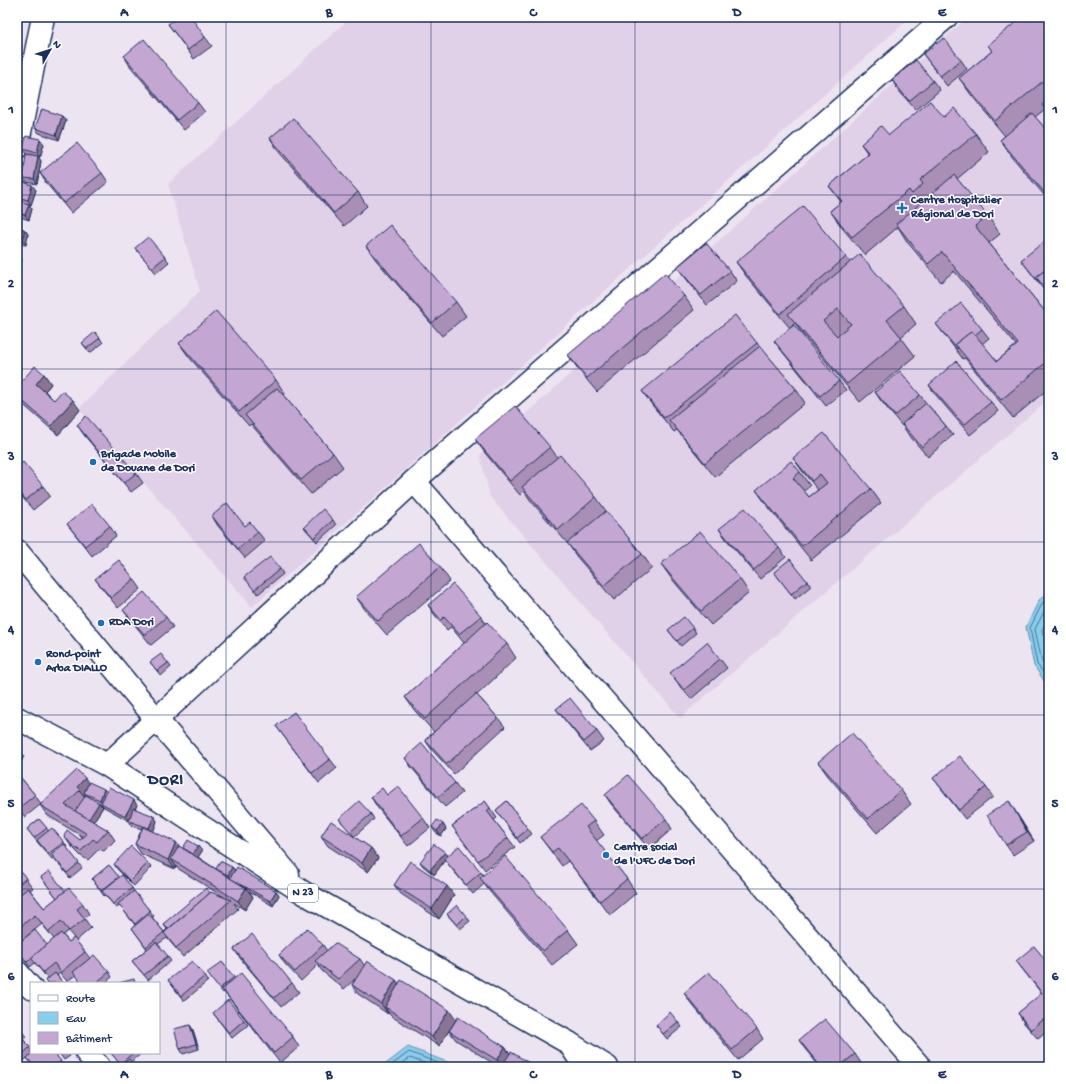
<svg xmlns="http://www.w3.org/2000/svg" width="1066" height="1084" viewBox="0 0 1066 1084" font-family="'Gochi Hand',sans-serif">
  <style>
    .built { fill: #e1d1e8 }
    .water { fill: #89ceeb; stroke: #5d8eb3 }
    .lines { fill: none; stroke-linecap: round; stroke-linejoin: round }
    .shore { stroke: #476f96; stroke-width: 1 }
    .minor-casing { stroke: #1b2f5e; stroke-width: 25 }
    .secondary-casing { stroke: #1b2f5e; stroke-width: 25 }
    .primary-casing { stroke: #1b2f5e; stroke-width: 25 }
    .minor { stroke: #fff; stroke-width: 22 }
    .secondary { stroke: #fff; stroke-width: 22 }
    .primary { stroke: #fff; stroke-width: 22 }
    .wall { fill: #a98fb5; stroke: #1b2f5e; fill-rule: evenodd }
    .shaded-wall { fill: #897493; stroke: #1b2f5e }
    .building { fill: #c4a6d2; stroke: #1b2f5e; fill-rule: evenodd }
    .grid { fill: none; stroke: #1b2f5e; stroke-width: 1; stroke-opacity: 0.55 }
    .poi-dot { fill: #1f6fb2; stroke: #fff; stroke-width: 1.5 }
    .labels { text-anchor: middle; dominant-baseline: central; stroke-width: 3; stroke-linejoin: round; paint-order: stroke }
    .shield { fill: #fff; stroke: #5f6d8e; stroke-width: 1 }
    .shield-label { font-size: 11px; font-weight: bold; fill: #1b2f5e }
    .poi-label { font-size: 12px; font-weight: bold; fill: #1b2f5e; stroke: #fff; text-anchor: start }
    .district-label { font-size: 16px; font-weight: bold; letter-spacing: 1px; fill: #1b2f5e; stroke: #fff }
    .neatline { fill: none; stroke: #1b2f5e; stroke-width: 1.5 }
    .grid-label { font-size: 13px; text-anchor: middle; font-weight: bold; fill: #1b2f5e }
  </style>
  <rect width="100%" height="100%" fill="#ede4f2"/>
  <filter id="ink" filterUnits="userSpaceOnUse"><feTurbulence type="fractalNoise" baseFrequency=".025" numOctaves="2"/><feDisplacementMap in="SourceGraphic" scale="8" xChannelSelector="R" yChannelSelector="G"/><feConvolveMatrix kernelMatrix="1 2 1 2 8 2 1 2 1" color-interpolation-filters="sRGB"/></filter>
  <g filter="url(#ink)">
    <g class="built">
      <path d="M351,17h560l-659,590 -173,-199 121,-117 -32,-107z"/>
      <path d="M968,17h81v382l-369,319 -190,-221 -10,-42z"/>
    </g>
    <g class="water">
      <path d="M1049,592v96l-15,-22 -8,-39 13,-27z"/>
      <path d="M408,1047l52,20h-78z"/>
    </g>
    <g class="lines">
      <g class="shore">
        <path d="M1049,597l-6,5 -13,26 7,36 12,17"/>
        <path d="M1049,603l-2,3 -12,23 7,33 7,10"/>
        <path d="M1049,614l-7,16 7,32"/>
        <path d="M389,1067l20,-15 40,15"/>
        <path d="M397,1067l13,-9 25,9"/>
      </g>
      <g class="minor-casing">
        <g id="minor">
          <path d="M414,481l506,586"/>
          <path d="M107,765l307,-284 532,-464"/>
          <path d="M17,972l14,16"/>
          <path d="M87,1053l12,14"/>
        </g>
      </g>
      <g class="secondary-casing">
        <path id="secondary" d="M569,1043l38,24"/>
      </g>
      <g class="primary-casing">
        <g id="primary">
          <path d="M17,147l26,-130"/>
          <path d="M17,551l140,169 131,154"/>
          <path d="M17,718l90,47 197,128 265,150 16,24"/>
        </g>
      </g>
      <use href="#minor" class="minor"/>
      <use href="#secondary" class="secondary"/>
      <use href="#primary" class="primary"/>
    </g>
    <g class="wall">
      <path d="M1049,17v98l-4,-6 -10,8 14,16v68l-36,-43 -13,-18 5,-4 -33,-40 -13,-18 33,-27 -4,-6 39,-24z"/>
      <path d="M168,24l37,13 7,9 -18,13z"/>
      <path d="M923,54l38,6 6,9 -20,17z"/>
      <path d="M124,56l74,47 7,9 -21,18 -54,-64z"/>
      <path d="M892,80l41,1 7,9 -24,20 -18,-20z"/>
      <path d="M62,116l4,5 -7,19 -20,-7 -4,-5z"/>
      <path d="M944,117l32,17 13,18 -32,27 31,37 12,18 -11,9 58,71 2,-2v76l-36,30 -48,-60 -2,1 -20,-26 -7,-9 46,5 7,9 -7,6 15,17 19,-16 -62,-74 -13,11 -33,-39 -10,-16 -33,28 -22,-26 -13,-18 11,-9 -12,-16 39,-32 -7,-10z"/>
      <path d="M270,138l88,54 9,14 -23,20 -65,-74z"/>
      <path d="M44,144l-4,13h-2l3,4 -4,23 -11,-2 -3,-4 9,-23 -6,-1 -3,-5z"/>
      <path d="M40,173h62l6,9 -37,31 -25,-30z"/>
      <path d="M17,180l19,10 -5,15 -2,-1 3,5 -3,11 -12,-4z"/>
      <path d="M17,228l7,1 4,5 -2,11 -9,-1z"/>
      <path d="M366,246l90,56 10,14 -24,20 -66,-76z"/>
      <path d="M1049,246v49l-1,-2 -1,1 -26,-34z"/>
      <path d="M135,248l30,9 4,5 -13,11z"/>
      <path d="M846,257l4,5 54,44 12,18 -15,13 14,19 -55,46 -59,-70 -6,-9 -5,5 -44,-52 -10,-14z"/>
      <path d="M677,267l53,4 7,10 -30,24 -23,-29z"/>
      <path d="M684,296l10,14 -97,82 -19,-23 -10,-14z"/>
      <path d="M100,338l3,5 -13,10 -8,-10z"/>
      <path d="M774,341l65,40 7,9 -20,16 -45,-56z"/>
      <path d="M179,343l97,37 9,14 -1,2 49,57 10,14 -32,27 -56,-65 -4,-5 -2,2 -60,-69z"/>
      <path d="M757,343l39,46 9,14 -90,74 -38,-47 -3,2 -22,-27 -10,-14z"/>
      <path d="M44,374l7,10 -6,7 9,9 26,10 -22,25 -39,-34 -2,-3v-12z"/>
      <path d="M929,385l62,17 7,9 -28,24 -35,-41z"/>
      <path d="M875,392l45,3 7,9 19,22 7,9 -25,22 -20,-23 -6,-9v1l-21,-25z"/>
      <path d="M77,425l59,48 7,10 -12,9 -47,-57z"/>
      <path d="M475,439l75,8 7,10 39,40 10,14 36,43 10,14 -38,32 -37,-43 -9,-13 -37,-43 -7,-10 -4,4 -35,-42z"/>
      <path d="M793,458l78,31 10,14 -70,57 -45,-56 -10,-14 44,-18 10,14 -6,5 5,6 9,-7 -15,-18z"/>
      <path d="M17,467l26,19 7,10 -17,14 -16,-19z"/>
      <path d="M212,516l33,10 13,6 7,9 -20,17 -27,-32z"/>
      <path d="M333,520l3,5 -19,17 -9,-10 -4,-5z"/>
      <path d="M67,524l43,2 6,10 -24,20 -18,-23z"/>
      <path d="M719,529l60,19 7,9 -26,22 -34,-40z"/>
      <path d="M661,564l79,15 9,14 -38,32 -40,-47z"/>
      <path d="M440,567l10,14 -63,54 -21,-24 -10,-14z"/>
      <path d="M280,569l3,5 -25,20 -14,-17z"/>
      <path d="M774,572l33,9 4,5 -16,13z"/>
      <path d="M95,579h39l7,10 -23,19 -16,-20z"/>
      <path d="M428,605l53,11 5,8 21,20 9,14 -39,37 21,23 7,9 -51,47 -22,-24 -7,-10 9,-8 -19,-21 -10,-14 59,-54 -13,-16 -4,3 -13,-16z"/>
      <path d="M123,610l43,7 7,10 -22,18 -21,-26z"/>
      <path d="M693,628l3,5 -15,13 -13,-16z"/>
      <path d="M720,659l7,9 -36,31 -14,-16 -7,-10z"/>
      <path d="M150,662l18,1 3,4 -10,9z"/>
      <path d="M556,709l41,22 7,10 -14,10 -27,-33z"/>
      <path d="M276,726l54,33 7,9 -18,15z"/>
      <path d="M405,758l50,25 7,10 -17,14 -34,-40z"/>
      <path d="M818,762l83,28 10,14 -34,29 -49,-57z"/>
      <path d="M17,773l18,22 6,9 47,-21 49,22 -2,4 22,12 -4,11 31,17 18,2 -4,6 18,12 16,-2 3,3 41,21 3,4 -6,11 -24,-15 4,6 -8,13 -11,-7 4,6 -55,48 -16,-19 -9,6 13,17 -23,19 -16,-19 15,-12 -15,-21 3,-3 -15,-19 -4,2 -11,-13 -1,1 -12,-17 17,-14 10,13 13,10 3,5 19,23 -2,1 12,15 3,-3 -4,-5 47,-31 14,4 -47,-29 -1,-2 -1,3 -34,-15 -6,-10 7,-15 -10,-3 -3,-5 -25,-14 -3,-3 -2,-1 4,4 -10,15 15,8 7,10 -11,11 -5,-2 -11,11 -7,-4 -10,-10 -7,-10 16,4 3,-3 -36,-22 -7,-10 -15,12 -8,-10z"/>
      <path d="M933,778l53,9 7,10 -28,22 -25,-32z"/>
      <path d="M605,795l61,24 6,10 -23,20 -38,-45z"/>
      <path d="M371,797l52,21 7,10 -22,18 -31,-39z"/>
      <path d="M485,801l12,17 -3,2 21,27 -30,23 -33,-44z"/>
      <path d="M507,801l25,33 -12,9 -24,-33z"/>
      <path d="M1009,801l25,40 -21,14 -7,-10z"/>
      <path d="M371,814l3,5 -20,18 17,11 7,10 -10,14 -40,-26 -7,-10h33l-15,-17z"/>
      <path d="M39,819l9,11 16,12 3,5h-1l16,21 -12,10 -16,-20 -2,1 -14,-16 -11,-14z"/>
      <path d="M594,821l10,14 -8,6 31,38 9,14 -26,22 -42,-54 -6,5 -22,-29z"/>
      <path d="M443,824l3,5 -5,7 -6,-4 -3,-5z"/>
      <path d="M448,855l33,17 2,3 85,55 10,14 -26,21 -62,-73 -6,-8 -11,10 -22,-26 -6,-8 -11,15 -11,-9 -3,-4z"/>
      <path d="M148,863l4,4 -18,19 -17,-17 -3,-5z"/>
      <path d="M17,867l16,21 -3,2 14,18 13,-10 -16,-21 24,14 18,13 6,10 -5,4 7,10 -15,13 14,17 19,14 3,5 -7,6h-23l-6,-8 -9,6 -7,-8 -3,2 6,8h-16l1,-4 -13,-16 -5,4 -13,-16v-7l30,1 7,-6 -12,-15 -25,20zM68,931l6,7 -5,4 -6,-7z"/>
      <path d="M394,885l60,10 -15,24 -38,-25z"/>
      <path d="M447,914l19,2 4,5 -10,8 -9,-10z"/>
      <path d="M323,945l4,6 33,8 4,6 32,15 3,4 57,36 -17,26 -48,-30 -3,-4v2l-30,-20 -6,-9 3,-6 -11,10 -22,-18 -4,-6 -17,16 -16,-17 -6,-9z"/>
      <path d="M234,949l58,34 7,9 -18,15 -41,-49z"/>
      <path d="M1016,961l33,3v66l-11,9 -14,-16 -6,-10 24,-19 -19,-24z"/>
      <path d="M222,962l13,17 58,58 6,10 -19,16 -56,-71 -1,1 -12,-15z"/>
      <path d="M205,976l3,5 -24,20 -16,-21z"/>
      <path d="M684,993l73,36 6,10 -25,21 -48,-58z"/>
      <path d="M213,1013l31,7 4,5 -16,13z"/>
      <path d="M678,1022l4,5 -15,12 -11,-14z"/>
      <path d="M17,1024l9,13 -3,2 8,10v4h23l10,13 -1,1h-29l-7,-9 -6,6 -4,-4z"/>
      <path d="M190,1025l3,5 6,19 -16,5 -3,-5z"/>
      <path d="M449,1031l56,16 5,7 26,13h-37l-43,-27z"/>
      <path d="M799,1040l56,14 6,9 -4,4h-37l-15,-18z"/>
      <path d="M59,1053h9l2,3 -6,4z"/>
      <path d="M111,1053h31l-11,9 -10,3z"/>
    </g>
    <g class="shaded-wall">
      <path d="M62,116l4,5 -7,19 -3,-5z"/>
      <path d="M40,139l4,5 -4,13 -3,-4z"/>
      <path d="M38,156l3,5 -4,23 -3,-5z"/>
      <path d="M32,185l4,5 -5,15 -3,-5z"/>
      <path d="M29,204l3,5 -3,11 -4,-5z"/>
      <path d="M24,229l4,5 -2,11 -3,-4z"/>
      <path d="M18,255l4,5 -5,14v-15z"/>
      <path d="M18,279l3,5 -4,12v-15z"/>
      <path d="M44,374l7,10 -8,9 -7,-9z"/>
      <path d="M73,400l7,10 -22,25 -7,-9z"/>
      <path d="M20,751l4,5 -4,8 -3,-4v-3z"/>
      <path d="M85,778l6,9 -7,6 1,2 -1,1 -7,-9z"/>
      <path d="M104,789l4,4 -5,11 -3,-4z"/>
      <path d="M134,800l3,5 -8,16 -4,-5z"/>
      <path d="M1009,801l6,10 19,30 -7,-9z"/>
      <path d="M99,803l4,4 -12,18 -3,-5z"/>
      <path d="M154,816l3,5 -4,12 -4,-5z"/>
      <path d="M443,824l3,5 -5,7 -4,-5z"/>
      <path d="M176,842l7,10 -12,7 5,7 -1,3 -7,-9z"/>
      <path d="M198,846l4,5 -5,8 -4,-5z"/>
      <path d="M371,848l7,10 -10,14 -6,-9z"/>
      <path d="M445,852l3,4 -14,19 -4,-5z"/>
      <path d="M232,867l4,5 -5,8 -3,-5z"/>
      <path d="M447,886l7,9 -15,24 -7,-10z"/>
      <path d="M246,888l7,9 -8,13 -7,-9z"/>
      <path d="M276,891l3,4 -6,11 -3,-5z"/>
      <path d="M396,980l7,10 -18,17 3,5v2l-7,-10z"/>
      <path d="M449,1010l7,10 -17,26 -7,-9z"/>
      <path d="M190,1025l3,5 6,19 -3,-5z"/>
      <path d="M505,1047l7,10 -9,7 2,3h-3l-5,-7z"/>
    </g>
    <g class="building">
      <path d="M178,17h13l14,20 -17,13 -20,-26z"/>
      <path d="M1022,17h2l3,4 4,-4h18v59l-54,45 -36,-43 33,-27 -4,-6z"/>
      <path d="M944,38l17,22 -21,16 -17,-22z"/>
      <path d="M144,39l54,64 -21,17 -53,-64z"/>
      <path d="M916,60l17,21 -24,20 -17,-21z"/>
      <path d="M1049,99v15l-7,-9z"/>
      <path d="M930,101l14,16 10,-9 22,26 -56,46 3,4 -11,10 -3,-4 -57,47 -22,-26 12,-10 -13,-15 40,-33 -8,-9 20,-18 8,9z"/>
      <path d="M42,109l20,7 -6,19 -21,-7z"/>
      <path d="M1032,113l17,20v65l-49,-58z"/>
      <path d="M293,118l65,74 -24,21 -64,-75z"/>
      <path d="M26,136l14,3 -3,14 -14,-4z"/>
      <path d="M77,143l25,30 -38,30 -24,-30z"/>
      <path d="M26,154l12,2 -4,23 -11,-1z"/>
      <path d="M954,175l34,41 -13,10 72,88 2,-2v48l-48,40 -46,-56 17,-13 25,30 21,-17 -76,-92 -14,12 -32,-40z"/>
      <path d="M17,180l15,5 -4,15 -11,-3z"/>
      <path d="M17,201l12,3 -4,11 -8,-2z"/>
      <path d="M803,206l43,51 -66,57 -44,-52z"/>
      <path d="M390,225l66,77 -24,21 -66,-77z"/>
      <path d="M17,228l7,1 -1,12 -6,-1z"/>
      <path d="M148,237l17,20 -13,11 -17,-20z"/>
      <path d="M1045,241l4,5v21l-13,10 5,7h-1l-19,-24z"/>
      <path d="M706,243l24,28 -29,24 -24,-28z"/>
      <path d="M860,254l44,52 -17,14 15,18 -55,46 -59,-70zM838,309l13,15 -14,12 -14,-15z"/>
      <path d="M1049,267v26l-13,-16z"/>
      <path d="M665,273l19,23 -97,82 -19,-23z"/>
      <path d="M961,303l21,26 -7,6 -3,-4 -17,13 3,4 -1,1 -21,-25z"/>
      <path d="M216,311l60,69 -37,32 -60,-69z"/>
      <path d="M735,315l22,28 -93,75 -22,-27z"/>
      <path d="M794,325l45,56 -19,15 -46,-55z"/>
      <path d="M95,332l5,6 -13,10 -5,-5z"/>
      <path d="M760,346l36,43 -91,74 -36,-43z"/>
      <path d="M956,361l35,41 -27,23 -35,-40z"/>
      <path d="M35,366l9,8 -8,10 18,16 8,-9 11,9 -22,26 -34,-30v-10z"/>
      <path d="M900,371l20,24 -25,21 -20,-24z"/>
      <path d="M277,388l56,65 -32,27 -56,-65z"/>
      <path d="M926,403l20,23 -24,21 -20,-23z"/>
      <path d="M515,406l35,41 -40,34 -35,-42z"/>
      <path d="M86,416l50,57 -12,10 -47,-58z"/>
      <path d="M824,433l47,56 -69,57 -46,-56 35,-29 9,11 -7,6 16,19 18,-14 -7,-9 -8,7 -19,-23z"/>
      <path d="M560,455l36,42 -38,33 -36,-43z"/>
      <path d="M23,462l20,24 -17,14 -9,-11v-22z"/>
      <path d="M227,503l18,23 5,-4 8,10 -20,17 -26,-33z"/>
      <path d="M92,504l18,22 -25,20 -18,-22z"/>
      <path d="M745,508l34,40 -25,22 -35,-41z"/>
      <path d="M323,509l10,11 -19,18 -10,-11z"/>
      <path d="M606,511l36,43 -38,32 -37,-43z"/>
      <path d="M700,531l40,48 -39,32 -40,-47z"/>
      <path d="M419,543l21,24 -62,54 -22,-24z"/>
      <path d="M270,557l10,12 -26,21 -10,-13z"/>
      <path d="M790,559l17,22 -16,13 -17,-22z"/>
      <path d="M119,560l15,19 -23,19 -16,-19z"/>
      <path d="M453,584l28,32 -22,18 -15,-17 -3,3 -13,-15z"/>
      <path d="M144,592l22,25 -21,18 -22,-25z"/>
      <path d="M684,617l9,11 -16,13 -9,-11z"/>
      <path d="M487,622l20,22 -82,75 -20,-22z"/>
      <path d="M707,642l13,17 -36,31 -14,-17z"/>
      <path d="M161,654l7,9 -11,8 -7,-9z"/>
      <path d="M476,694l22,24 -51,46 -22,-24z"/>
      <path d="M570,698l27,33 -13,11 -28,-33z"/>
      <path d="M294,712l36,47 -18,14 -36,-47z"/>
      <path d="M852,733l49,57 -33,29 -50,-57z"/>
      <path d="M422,743l33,40 -17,14 -33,-39z"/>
      <path d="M17,749l3,2 -3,6z"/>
      <path d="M960,756l26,31 -27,23 -26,-32z"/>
      <path d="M77,770l8,8 -8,9 3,3 -15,15 43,25 -11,12 -4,-3 -12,12 -7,-4 -10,-11 3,-6 13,10 7,-6 -47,-29z"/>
      <path d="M17,773l18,22 -16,13 -2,-2z"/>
      <path d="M628,775l38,44 -24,20 -37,-44z"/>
      <path d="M89,782l15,7 -4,11 -16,-7z"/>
      <path d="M398,786l25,32 -22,18 -30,-39 11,-9 5,7z"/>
      <path d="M109,787l25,13 -9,16 -24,-13z"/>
      <path d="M86,795l13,8 -10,16 -14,-8z"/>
      <path d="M359,801l12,13 -21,18 -11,-13z"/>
      <path d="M485,801l5,7 -3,3 21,27 -30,23 -26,-35z"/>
      <path d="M507,801l21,28 -11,9 -21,-28z"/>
      <path d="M1009,801l18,31 -21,13 -19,-30z"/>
      <path d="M581,805l13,16 -8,6 41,52 -27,22 -42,-53 -6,4 -12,-15z"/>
      <path d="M133,808l21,8 -5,12 -20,-7z"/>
      <path d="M39,819l8,9 -13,10 -7,-9z"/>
      <path d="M437,820l6,4 -6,7 -5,-4z"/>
      <path d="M331,821l40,27 -9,15 -41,-27z"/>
      <path d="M143,827l33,15 -8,18 -33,-16z"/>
      <path d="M52,828l12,14 -16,12 -11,-14z"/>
      <path d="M188,840l10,6 -5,8 -10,-6z"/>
      <path d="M64,844l15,19 -12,10 -16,-19z"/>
      <path d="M434,844l11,8 -15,18 -10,-8z"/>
      <path d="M131,846l17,17 -18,18 -16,-17z"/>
      <path d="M179,846l67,42 -8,13 -67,-42z"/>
      <path d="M459,846l22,26 -15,13 -22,-26z"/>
      <path d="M505,856l63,74 -25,21 -63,-73z"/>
      <path d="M220,861l12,6 -4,8 -12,-6z"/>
      <path d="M410,861l37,25 -15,23 -38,-24z"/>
      <path d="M109,865l10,12 -18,14 -9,-12z"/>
      <path d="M17,867l9,11 -9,8z"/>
      <path d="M237,867l39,24 -6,10 -40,-23z"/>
      <path d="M49,871l16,20 -8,7 -16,-21z"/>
      <path d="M122,875l10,13 -19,16 -11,-13z"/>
      <path d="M28,888l16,20 25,-20 14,16 -6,5 8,10 -16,12 -8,-10 -12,11 -14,-17 -18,14v-20l4,-4 -3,-3h-1v-5z"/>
      <path d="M206,888l4,5 -42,36 -5,-5z"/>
      <path d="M134,891l16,20 -15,13 -17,-20z"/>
      <path d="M211,892l20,8 -55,48 -12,-15z"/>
      <path d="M457,905l9,11 -9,9 -10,-11z"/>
      <path d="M149,914l15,18 -18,15 -14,-19z"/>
      <path d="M307,928l16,17 -28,27 -16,-17z"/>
      <path d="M35,930l12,15 -16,13h1l-5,4 -10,-12v-6z"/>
      <path d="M61,933l8,9 5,-4 11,14 -24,20 -7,-9 -11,9 -12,-14z"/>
      <path d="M252,934l40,49 -18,15 -40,-49z"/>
      <path d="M156,942l12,14 -24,19 -12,-14z"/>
      <path d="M335,943l25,16 -22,20 -23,-18z"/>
      <path d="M1034,946l15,18v51l-18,15 -13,-17 24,-20 -26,-32z"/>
      <path d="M94,955l15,17 -13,11h-14l-9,-11z"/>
      <path d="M192,961l13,15 -24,20 -13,-16z"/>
      <path d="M367,961l29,19 -15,24 -29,-19z"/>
      <path d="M222,962l12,15 -15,12 -12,-16z"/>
      <path d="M709,972l48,57 -25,21 -48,-57z"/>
      <path d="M55,973l8,10h-16l-2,-2z"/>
      <path d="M241,973l52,64 -19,16 -52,-64z"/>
      <path d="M134,979l1,4h-16z"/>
      <path d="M401,980l48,30 -17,27 -47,-30z"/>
      <path d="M73,981l2,2h-5z"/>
      <path d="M228,1000l16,20 -15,13 -16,-20z"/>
      <path d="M670,1012l8,10 -15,12 -7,-9z"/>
      <path d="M458,1017l47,30 -8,13 -48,-29z"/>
      <path d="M825,1019l30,35 -16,13h-18l-22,-27z"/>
      <path d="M17,1024l2,3 -2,2z"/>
      <path d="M190,1025l6,19 -16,5 -6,-20z"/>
      <path d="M22,1039l8,8 -12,12h-1v-15z"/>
      <path d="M511,1052l25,15h-29l-4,-3z"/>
      <path d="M32,1053h22l7,8 -7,6h-19l-8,-9z"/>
      <path d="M111,1053h22l-13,11z"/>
      <path d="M129,1059l6,8h-16z"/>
    </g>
  </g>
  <path class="grid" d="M226,17v1050M431,17v1050M635,17v1050M840,17v1050M17,195h1032M17,369h1032M17,542h1032M17,715h1032M17,889h1032"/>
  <g class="poi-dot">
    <path d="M900 202h4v4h4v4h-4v4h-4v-4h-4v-4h4z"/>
    <circle cx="93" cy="462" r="4"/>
    <circle cx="101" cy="623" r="4"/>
    <circle cx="38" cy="662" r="4"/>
    <circle cx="606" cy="855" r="4"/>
  </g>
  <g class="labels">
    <rect class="shield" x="288" y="884" width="30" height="18" rx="3"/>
    <g class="shield-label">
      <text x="303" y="893">N 23</text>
    </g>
    <g class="poi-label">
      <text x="911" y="201">Centre Hospitalier<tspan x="911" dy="14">Régional de Dori</tspan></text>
      <text x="101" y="455">Brigade Mobile<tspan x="101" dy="14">de Douane de Dori</tspan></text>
      <text x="109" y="623">RDA Dori</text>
      <text x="46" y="655">Rond-point<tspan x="46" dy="14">Arba DIALLO</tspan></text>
      <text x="614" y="848">Centre social<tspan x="614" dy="14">de l'UFC de Dori</tspan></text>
    </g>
    <g class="district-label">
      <text x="166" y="781">DORI</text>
    </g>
  </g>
  <rect width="1066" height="1084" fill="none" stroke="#fff" stroke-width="44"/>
  <rect x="30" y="982" width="130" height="72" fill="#ffffff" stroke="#a4acbf"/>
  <rect x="38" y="995" width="20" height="6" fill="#ffffff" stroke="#a4acbf"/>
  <text x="66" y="1002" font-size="12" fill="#1b2f5e">Route</text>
  <rect x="38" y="1012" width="20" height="12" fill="#89ceeb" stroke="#a4acbf"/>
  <text x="66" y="1022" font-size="12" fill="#1b2f5e">Eau</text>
  <rect x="38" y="1032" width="20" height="12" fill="#c4a6d2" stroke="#a4acbf"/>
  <text x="66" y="1042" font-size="12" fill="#1b2f5e">Bâtiment</text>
  <g transform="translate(50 50) rotate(51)" stroke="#ffffff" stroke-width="3" paint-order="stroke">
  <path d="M0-3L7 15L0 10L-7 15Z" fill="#1b2f5e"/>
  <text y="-6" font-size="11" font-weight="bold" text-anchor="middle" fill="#1b2f5e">N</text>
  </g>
  <rect x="22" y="22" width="1022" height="1040" class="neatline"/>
  <g class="grid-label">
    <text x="124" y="16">A</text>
    <text x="329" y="16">B</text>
    <text x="533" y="16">C</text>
    <text x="737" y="16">D</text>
    <text x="942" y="16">E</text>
    <text x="11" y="113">1</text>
    <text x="1055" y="113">1</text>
    <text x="11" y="287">2</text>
    <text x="1055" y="287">2</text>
    <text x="11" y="460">3</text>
    <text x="1055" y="460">3</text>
    <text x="11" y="633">4</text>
    <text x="1055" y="633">4</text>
    <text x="11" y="807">5</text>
    <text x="1055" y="807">5</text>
    <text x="11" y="980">6</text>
    <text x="1055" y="980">6</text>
    <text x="124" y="1078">A</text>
    <text x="329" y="1078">B</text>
    <text x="533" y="1078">C</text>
    <text x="737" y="1078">D</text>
    <text x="942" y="1078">E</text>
  </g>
</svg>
